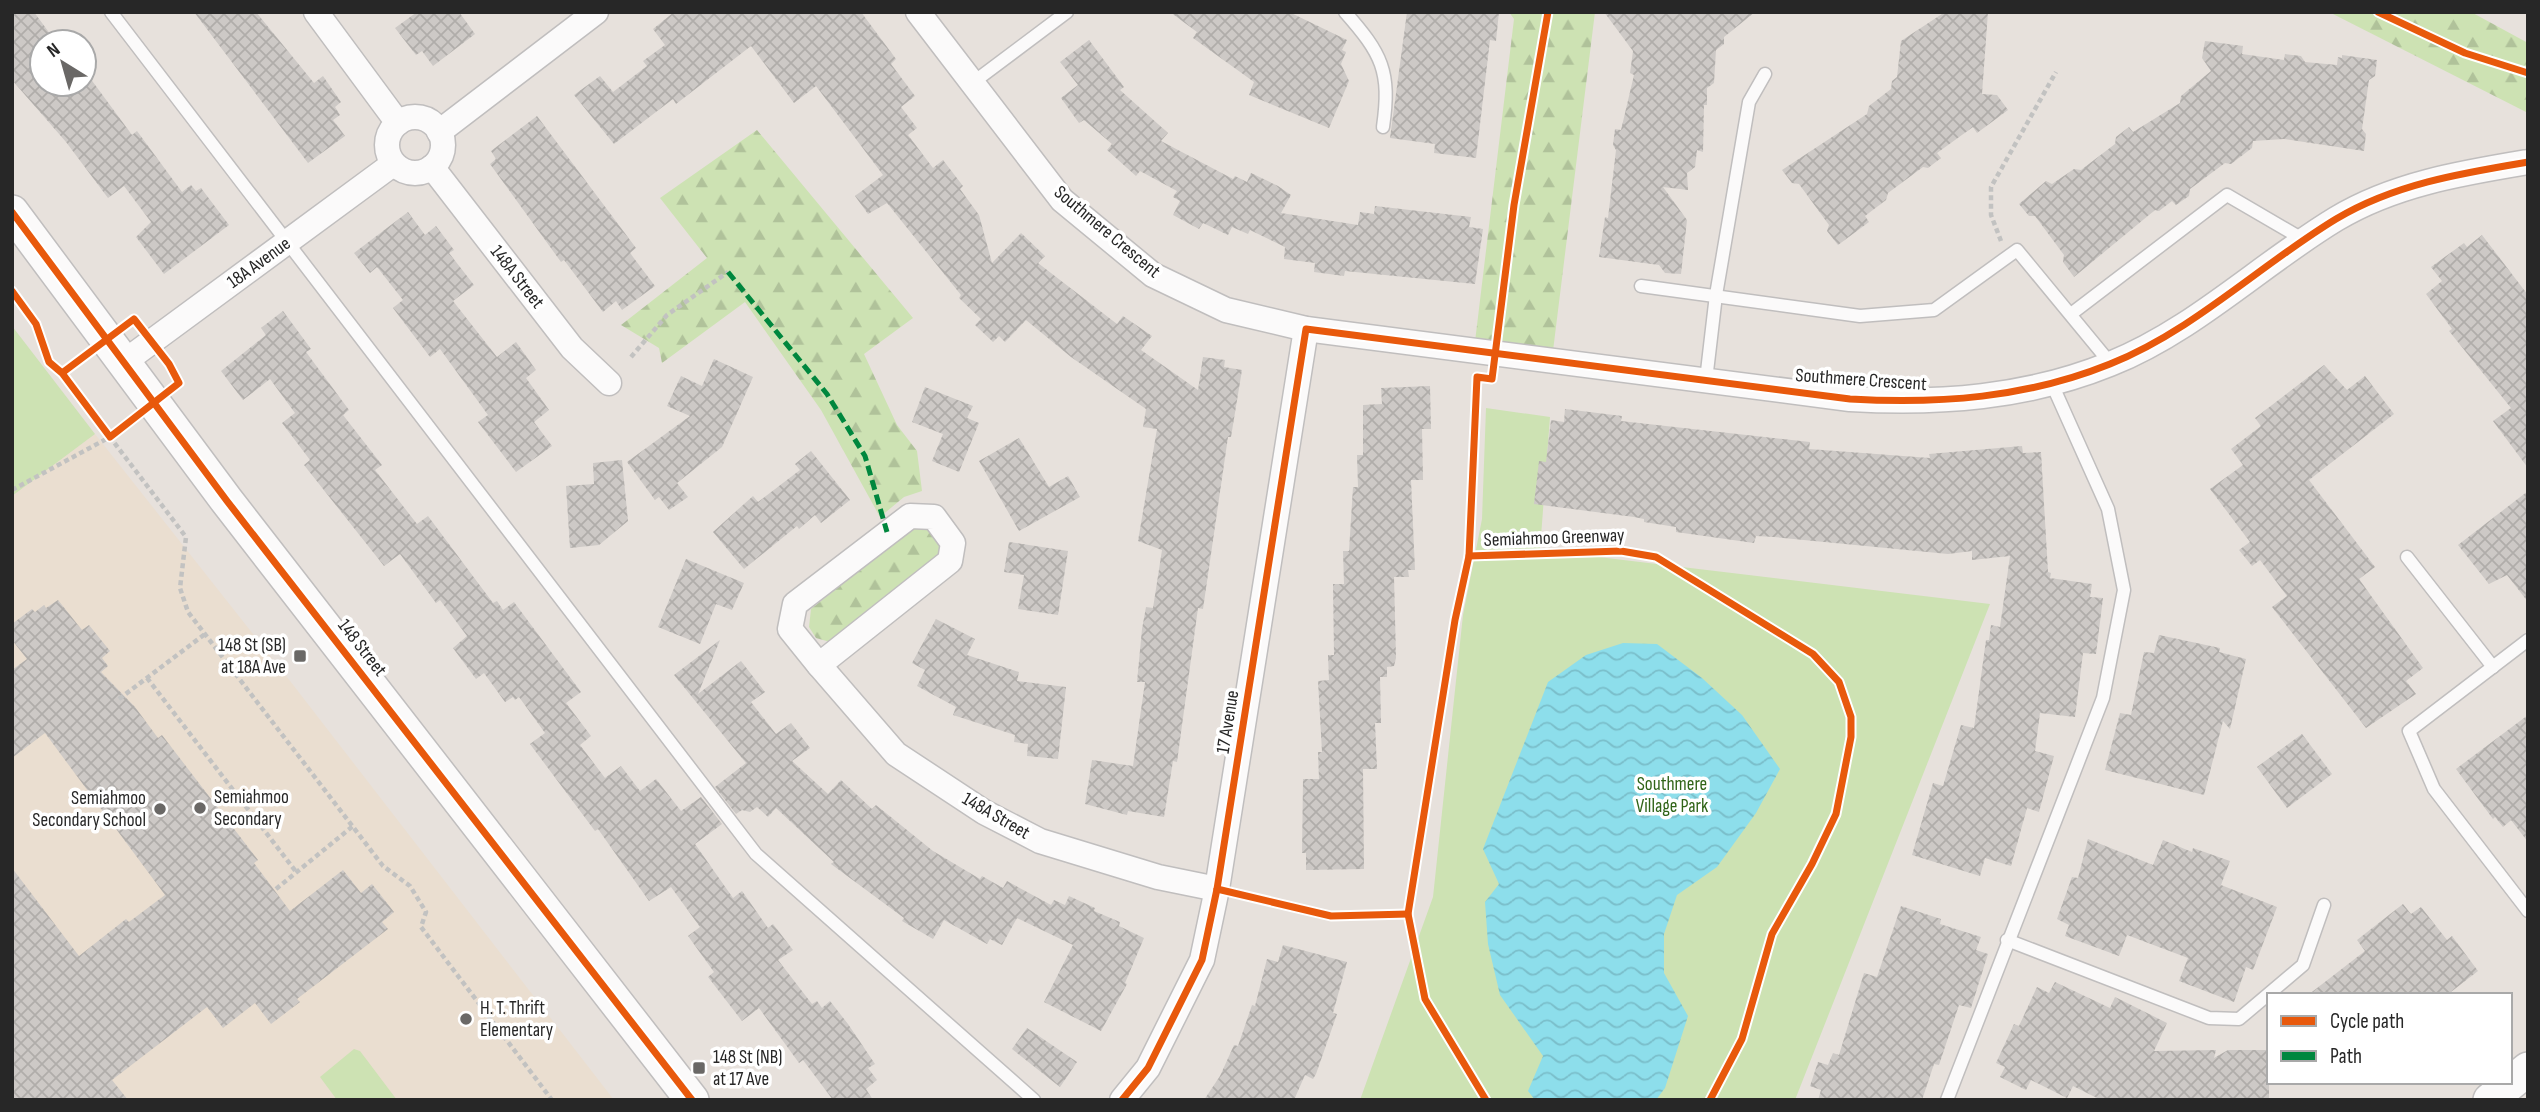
<svg xmlns="http://www.w3.org/2000/svg" width="2540" height="1112" viewBox="0 0 2540 1112" font-family="'Sofia Sans Condensed',sans-serif">
  <style>
    .education { fill: #eaded0 }
    .grass { fill: #cde2b3 }
    .forest { fill: url(#forest-firs) }
    .water { fill: url(#water-waves) }
    .building { fill: url(#building-cross-hatch) }
    .lines { fill: none; stroke-linecap: round; stroke-linejoin: round }
    .lane-casing { stroke: #c0bebe; stroke-width: 15 }
    .street-casing { stroke: #c0bebe; stroke-width: 27 }
    .secondary-casing { stroke: #c0bebe; stroke-width: 36 }
    .path { stroke: #c2c2c1; stroke-width: 4.5; stroke-dasharray: 5 3.5; stroke-linecap: butt }
    .lane { stroke: #fbfafa; stroke-width: 12 }
    .street { stroke: #fbfafa; stroke-width: 24 }
    .secondary { stroke: #fbfafa; stroke-width: 33 }
    .quiet { stroke: #00873e; stroke-width: 5; stroke-dasharray: 10 5; stroke-linecap: butt }
    .cycleway-casing { stroke: #fff; stroke-width: 11 }
    .cycleway { stroke: #e8590c; stroke-width: 7 }
    .poi-dot { fill: #6a6866; stroke: #fff; stroke-width: 2.5 }
    .labels { text-anchor: middle; dominant-baseline: central; stroke-width: 7; stroke-linejoin: round; paint-order: stroke }
    .street-label { font-size: 19px; fill: #272727; stroke: #fff }
    .poi-label { font-size: 19px; fill: #272727; stroke: #fff; text-anchor: start }
    .park-label { font-size: 19px; fill: #306417; stroke: #fff }
  </style>
  <defs>
    <pattern id="forest-firs" width="22" height="20" patternUnits="userSpaceOnUse" patternTransform="scale(1.75)"><rect width="22" height="20" fill="#cde2b3"/><path d="M5 1l3.5 6h-7zM16 11l3.5 6h-7z" fill="#b0c29a"/></pattern>
    <pattern id="water-waves" width="16" height="10" patternUnits="userSpaceOnUse" patternTransform="scale(1.75)"><rect width="16" height="10" fill="#8ddeeb"/><path d="M0 5q4-4 8 0t8 0" fill="none" stroke="#7abeca"/></pattern>
    <pattern id="building-cross-hatch" width="8" height="8" patternUnits="userSpaceOnUse" patternTransform="scale(1.75)"><rect width="8" height="8" fill="#cdc9c6"/><path d="M0 0l8 8M0 8l8-8" fill="none" stroke="#b0adaa"/></pattern>
  </defs>
  <rect width="100%" height="100%" fill="#e7e1dc"/>
  <path class="education" d="M95,434l192,243 327,423h-602v-604z"/>
  <g class="grass">
    <path d="M12,326l83,108 -83,62z"/>
    <path d="M1486,408l64,9 -10,133 450,54 -195,496h-435l73,-203 30,-282 19,-96z"/>
    <path d="M354,1049l6,2 37,49h-60l-17,-23z"/>
  </g>
  <g class="forest">
    <path d="M1509,12h86l-43,347 -78,-9 40,-331z"/>
    <path d="M2329,12h142l57,31v70z"/>
    <path d="M757,130l156,188 -49,36 33,71 20,26 5,40 -18,6 -24,20 -59,-107 -76,-108 -83,61 -3,-15 -38,-23 86,-67 -47,-60z"/>
    <path d="M925,524l20,26 -115,92 -14,-4 -7,-11 2,-18 104,-83z"/>
  </g>
  <path class="water" d="M1623,643l34,1 45,34 40,37 38,54 -24,44 -39,54 -40,28 -13,39v39l24,43 -23,72 -9,12h-121l-7,-9 15,-35 -43,-61 -12,-51 -3,-42 14,-18 -16,-35 65,-167 38,-27z"/>
  <g class="building">
    <path d="M12,12h22l22,30h-14v42h42l6,-6 42,57 5,-4 45,61 9,-7 5,6 5,-3 28,37 -65,49 -28,-37 15,-15 -27,-36 -16,12 -42,-56 -54,-62z"/>
    <path d="M194,12h62l58,71 9,-7 18,26 -6,5 5,8 -7,5 12,16 -37,27z"/>
    <path d="M417,12h42l16,22 -42,32 -11,-15 -6,4 -21,-27z"/>
    <path d="M674,12h187l35,47 -5,5 24,32 -14,11 16,21 -9,7 25,33 10,-8 20,26 -3,3 19,26 13,48 29,-30 24,23 -7,7 79,61 6,-8 29,20 -11,14 57,40 5,-33 22,3 -1,7 18,3 -11,67h-3l-25,172 -5,-1 -21,154 -4,-1 -9,56 -36,-6 -1,4 -42,-11 7,-44 41,6 12,-84h-8l5,-53 4,-22 7,1 9,-58 -24,-9 19,-112 -14,-2 3,-18 -75,-52 -45,-37 -21,22 -6,-6 -6,6 -18,-17 6,-6 -22,-21 2,-3 -74,-92 -19,11 -13,-18 28,-21 -67,-89 -22,17 -43,-57 -75,58 -3,-5 -59,45 -40,-49 26,-19 13,16 34,-26 -4,-5 22,-16 -12,-16z"/>
    <path d="M1170,12h119l58,28 -5,10 4,2 -5,12 8,17 -20,47 -80,-33 5,-13 -61,-44 4,-6z"/>
    <path d="M1407,12h92l-3,29 -6,-1 -14,118 -42,-5 1,-9 -45,-6z"/>
    <path d="M1604,12h151l-31,25v7l-8,6 -2,33 -7,5v17h-3l-1,47 -6,-2 -2,17 -8,6 1,17 -25,-3 24,33 -6,54 -16,-1 -6,-8 -60,-8 6,-40 3,1 8,-68 -3,-5 2,-16 6,1 13,-55 -4,-2 3,-22z"/>
    <path d="M1945,12h43l-6,82 15,1 11,15 -31,23 -4,-6 -36,26 4,5 -13,10 -5,-1 -35,26 -2,7 -21,16 4,6 -31,23 -11,-14 2,-6 -30,-41 -7,-1 -10,-13 85,-56 2,-8 22,-17 1,-8 5,-4 4,-36z"/>
    <path d="M1089,40l35,47 -4,3 48,43 -7,8 72,38 2,-3 12,6 4,-9 27,13 13,9 -10,18 77,12 2,-13 14,2 1,-8 96,11 -2,10 14,2 -8,55 -130,-13 -1,5 -30,-4 1,-9 -31,-4 1,-12 -35,-17 -2,4 -16,-7 -4,8 -25,-12 -4,6 -26,-14 7,-14 -7,-4 4,-6 -37,-20 -4,5 -29,-26 5,-6 -28,-24 -5,3 -18,-25 17,-13 -18,-23z"/>
    <path d="M2205,41l38,5 -1,8 42,6 1,-6 16,2 4,6 32,3 1,-8 4,1v-3l35,5 -2,16 -6,4 -7,49 4,5 -2,17 -80,-12 -31,2 -1,7 -21,16 -6,-1 -35,26 -1,7 -13,9 -4,-4 -13,10 -4,-1 -81,67 -11,-15 1,-7 -29,-39h-6l-10,-12 27,-23 6,3 22,-15 7,1 34,-26 1,-7 13,-10 4,5 47,-29 1,-7 30,-25 -9,-13z"/>
    <path d="M537,116l99,132 -6,5 25,33 -33,24 -6,-9 -13,11 -39,-52 -3,2 -71,-98 6,-5 -5,-8z"/>
    <path d="M408,212l17,23 11,-9 18,24 -5,3 25,32 -21,16 44,56 19,-15 20,28 -10,8 23,32 -15,12 18,24 -36,26 -38,-50 10,-7 -48,-66 -10,8 -37,-49 10,-8 -26,-33 -7,6 -16,-20z"/>
    <path d="M2482,235l46,60v173l-35,-47 18,-13 -62,-77 3,-2 -26,-35 16,-13 -11,-14 33,-24 3,4z"/>
    <path d="M283,311l28,38 -5,3 43,58 -6,5 39,50 -7,5 42,54 11,-8 65,87 4,-2 6,9 11,-8 67,90 -15,11 25,33 -11,9 25,33 16,-12 19,25 16,-12 25,32 20,-14 21,27 -27,20 38,54 9,-7 26,37 5,-4 20,26 -15,10 34,44 5,-3 5,7 8,-7 18,23 27,40 -7,4 9,12 -11,9 7,11h-40l-30,-40 -4,3 -40,-55 -17,13 -34,-44 6,-5 -26,-36 12,-9 -29,-40 -22,14 -51,-72 -3,2 -65,-87 15,-11 -26,-36 -4,3 -2,-3 -8,5 -21,-29 -8,6 -23,-31 14,-12 -27,-36 -4,3 -36,-49 -16,12 -80,-101 6,-5 -28,-37 13,-10 -25,-34 -27,21 -22,-29 45,-36 -5,-7z"/>
    <path d="M714,359l39,18 -31,70 -45,36 11,14 -19,13 -10,-13 -4,3 -28,-38 63,-46 -23,-10 14,-30 21,10z"/>
    <path d="M2324,365l23,25 18,-14 29,38 -85,66 66,87 -16,12 64,89 -17,13 10,13 -50,34 -94,-121 15,-11 -27,-36 -8,6 -13,-16 11,-8 -40,-53 33,-24 -12,-16 30,-23 -6,-8z"/>
    <path d="M1430,386l1,43h-9l1,51h-12l4,90h-7l1,7h-15l2,81 -2,8 -7,1v10h-7l1,46h-6l2,46h-14l1,100 -58,1v-17h-4l1,-74h16l-1,-27h4l-4,-71 11,-1 -1,-25h6l-1,-71h11l-1,-33h6l4,-64h5l-1,-32h6v-50l19,-1 -1,-16z"/>
    <path d="M925,387l48,19 -6,12 12,5 -20,49 -27,-11 11,-27 -31,-12z"/>
    <path d="M1565,409l57,7 -1,5 189,21 -1,7 121,9 -1,-4 93,-8 1,7 18,-1 7,120 3,1 -1,5 42,6 -2,13 13,1 -7,56 -13,-1 -8,64 -35,-4 -5,38 19,5 -15,56 -12,-4 -16,58 -26,-8 -5,18 -68,-21 21,-72 10,3 18,-61 13,3 12,-88h3l2,-15 9,2 10,-71 -38,4v-9l-24,3 -174,-17 -18,-1 -2,7 -78,-11v-5l-32,-5v-3l-10,-2 -100,-13 5,-43 7,1 5,-42 13,2z"/>
    <path d="M1019,438l30,49 19,-11 12,21 -61,34 -40,-70z"/>
    <path d="M811,451l39,49 -29,23 -6,-8 -16,14 -2,-3 -53,43 -31,-37 40,-36 5,6 42,-32 -5,-6z"/>
    <path d="M622,460l6,61 -29,24 -29,3 -4,-62 28,-2 -1,-21z"/>
    <path d="M2528,491v111l-21,-27 -18,9 -31,-39z"/>
    <path d="M1009,542l59,9 -10,64 -40,-6 6,-34 -20,-3z"/>
    <path d="M686,559l58,24 -12,27 -16,-6 -16,40 -42,-17z"/>
    <path d="M58,600l24,30 7,-5 21,26 -8,7 6,8 -7,6 34,35 23,31 4,-3 96,125 -4,3 36,48 53,-41 18,23 11,-9 22,28 -12,10 6,7 -91,70 3,3 -29,22 -16,-21 -32,25 -16,-21 -95,73 16,20h-116v-232l67,88 47,-37 3,3 36,-27 -120,-162 -33,25v-88l15,-11 -15,-19v-16l20,-15 3,3 9,-7 2,3z"/>
    <path d="M936,619l39,20 -8,16 52,17 -2,9 49,6 -8,72 -31,-3 1,-12 -14,-2 1,-7 -62,-20 3,-8 -39,-21 8,-16 -13,-7z"/>
    <path d="M2159,635l61,13 -1,4 27,7 -16,70 -7,-8 -19,74 -99,-25 15,-57 11,2 13,-63 10,1z"/>
    <path d="M720,640l-22,54 43,-33 24,31 -14,10 25,32 15,-11 19,25 -18,13 36,33 13,-14 31,29 4,-4 57,46 47,28 2,-3 21,12 4,-7 44,24 3,-5 11,5 4,-9 26,12 -1,3 26,11 -1,4 25,12 -19,45 2,1 -26,47 -57,-29 29,-57 -56,-27 -15,27 -12,-6 -3,5 -43,-24 -11,19 -31,-18 2,-3 -73,-54 3,-2 -58,-54 -8,9 -11,-10 -7,5 -8,-2 -6,4 -21,-27 31,-24 -72,-88z"/>
    <path d="M2528,715v127l-17,-22 -8,7 -8,-10 -2,2 -37,-50z"/>
    <path d="M2302,734l30,40 -45,34 -30,-41z"/>
    <path d="M2088,839l65,26 10,-25 29,12 1,-4 37,13 -9,24 56,22 -24,63 -7,-3 -12,35 -55,-21 9,-23 -61,-23 -8,21 -54,-20 4,-11 -12,-6 15,-42 6,1z"/>
    <path d="M2403,904l8,10 10,-7 26,33 5,-4 26,35 -31,24h-139l57,-44 -8,-11z"/>
    <path d="M1901,906l40,13 -1,5 41,13 -5,13 12,4 -17,54 -12,-3 -20,60 -5,-1 -12,36h-104l3,-10 -11,-4 8,-24 10,3 5,-12 6,2 25,-82 13,4z"/>
    <path d="M1283,945l64,17 -14,51 4,1 -21,60 -3,5 -8,-4 -11,25h-90l16,-24 14,-31 4,1 14,-41 3,1 12,-47 11,3z"/>
    <path d="M2055,982l55,26 5,-11 52,26 -13,28 62,-1 -2,8 14,-8h41v50h-168l-28,-14 -6,12 -36,-18 -5,10 -26,-13 5,-10 -9,-4 18,-39 5,2 18,-39 12,6z"/>
    <path d="M1027,1028l50,34 -17,25 -48,-38z"/>
  </g>
  <g class="lines">
    <g class="lane-casing">
      <g id="lane">
        <path d="M111,12l645,842 278,246"/>
        <path d="M1345,12c37,42 46,59 38,115"/>
        <path d="M971,84l96,-72"/>
        <path d="M1641,286l219,30 74,-6 83,-60 94,114"/>
        <path d="M2071,314l156,-119 77,45"/>
        <path d="M1706,380l10,-85 33,-193 16,-28"/>
        <path d="M2407,557l86,110"/>
        <path d="M2528,640l-119,91 25,58 94,122"/>
        <path d="M2007,940l202,78 30,1 64,-54 21,-60"/>
        <path d="M1947,1100l156,-402 21,-108 -16,-81 -56,-125"/>
      </g>
    </g>
    <g class="street-casing">
      <g id="street">
        <path d="M316,12l82,111"/>
        <path d="M918,12l144,188 91,75 73,35 80,19 544,70c90,5 176,-1 260,-35 83,-33 150,-99 226,-145 58,-35 126,-46 192,-57"/>
        <circle cx="415" cy="145" r="28"/>
        <path d="M439,132l157,-120"/>
        <path d="M432,167l140,181 37,35"/>
        <path d="M124,362l269,-198"/>
        <path d="M910,516l24,1 19,26 -3,18 -131,104 -29,-36 5,-25z"/>
        <path d="M819,665l77,89 88,58 56,29 118,36 59,12"/>
        <path d="M1122,1100l26,-32 54,-108 15,-71 89,-560"/>
      </g>
    </g>
    <g class="secondary-casing">
      <g id="secondary">
        <path d="M12,212l215,289 465,599"/>
        <path d="M2490,1100l38,-31"/>
      </g>
    </g>
    <g class="path">
      <path d="M2001,241l-10,-26v-28l65,-115"/>
      <path d="M631,357l36,-42 61,-43"/>
      <path d="M12,490l98,-53 76,100 -6,51 8,24 195,254 27,20 16,26 -5,15 131,173"/>
      <path d="M262,651l24,-11"/>
      <path d="M147,678l150,195"/>
      <path d="M119,699l86,-65"/>
      <path d="M276,889l77,-63"/>
    </g>
    <use href="#lane" class="lane"/>
    <use href="#street" class="street"/>
    <use href="#secondary" class="secondary"/>
    <path class="quiet" d="M728,272l99,122 38,62 22,76"/>
    <g class="cycleway-casing">
      <g id="cycleway">
        <path d="M2378,12l87,41 63,20"/>
        <path d="M12,212l215,289 465,599"/>
        <path d="M12,291l24,33 13,38 13,11 72,-54 35,45 10,19 -69,54 -48,-64"/>
        <path d="M1469,556l152,-5 35,6 157,97 26,28 12,35v20l-15,77 -24,50 -40,70 -30,105 -32,61"/>
        <path d="M1217,889l114,27 77,-2"/>
        <path d="M1122,1100l26,-32 54,-108 15,-71 89,-560 544,70c90,5 176,-1 260,-35 83,-33 150,-99 226,-145 58,-35 126,-46 192,-57"/>
        <path d="M1486,1100l-61,-101 -17,-85 47,-294 14,-64 8,-179 15,2 22,-174 34,-193"/>
      </g>
    </g>
    <use href="#cycleway" class="cycleway"/>
  </g>
  <g class="poi-dot">
    <rect x="293" y="649" width="14" height="14" rx="3.5"/>
    <circle cx="200" cy="808" r="7"/>
    <circle cx="160" cy="809" r="7"/>
    <circle cx="466" cy="1019" r="7"/>
    <rect x="692" y="1061" width="14" height="14" rx="3.5"/>
  </g>
  <g class="labels">
    <g class="street-label">
      <text transform="translate(1107 232) rotate(40)">Southmere Crescent</text>
      <text transform="translate(259 263) rotate(-36)">18A Avenue</text>
      <text transform="translate(517 277) rotate(52)">148A Street</text>
      <text transform="translate(1861 380) rotate(4)">Southmere Crescent</text>
      <text transform="translate(1554 538) rotate(-2)">Semiahmoo Greenway</text>
      <text transform="translate(362 648) rotate(52)">148 Street</text>
      <text transform="translate(1228 722) rotate(-81)">17 Avenue</text>
      <text transform="translate(996 816) rotate(30)">148A Street</text>
    </g>
    <g class="poi-label">
      <text x="286" y="645" text-anchor="end">148 St (SB)<tspan x="286" dy="22">at 18A Ave</tspan></text>
      <text x="214" y="797">Semiahmoo<tspan x="214" dy="22">Secondary</tspan></text>
      <text x="146" y="798" text-anchor="end">Semiahmoo<tspan x="146" dy="22">Secondary School</tspan></text>
      <text x="480" y="1008">H. T. Thrift<tspan x="480" dy="22">Elementary</tspan></text>
      <text x="713" y="1057">148 St (NB)<tspan x="713" dy="22">at 17 Ave</tspan></text>
    </g>
    <g class="park-label">
      <text x="1672" y="784">Southmere<tspan x="1672" dy="22">Village Park</tspan></text>
    </g>
  </g>
  <rect width="2540" height="1112" fill="none" stroke="#272727" stroke-width="28"/>
  <rect x="2267" y="993" width="245" height="91" fill="#ffffff" stroke="#a9a9a9" stroke-width="2"/>
  <rect x="2281" y="1016" width="35" height="10" fill="#e8590c" stroke="#a9a9a9" stroke-width="2"/>
  <text x="2330" y="1028" font-size="21" fill="#272727">Cycle path</text>
  <rect x="2281" y="1051" width="35" height="10" fill="#00873e" stroke="#a9a9a9" stroke-width="2"/>
  <text x="2330" y="1063" font-size="21" fill="#272727">Path</text>
  <g transform="translate(63 63) rotate(323)"><circle r="33" fill="#ffffff" stroke="#a9a9a9" stroke-width="2"/>
  <path d="M0-5L12 26L0 18L-12 26Z" fill="#6a6866"/>
  <text y="-10" font-size="19" font-weight="bold" text-anchor="middle" fill="#272727">N</text>
  </g>
</svg>
